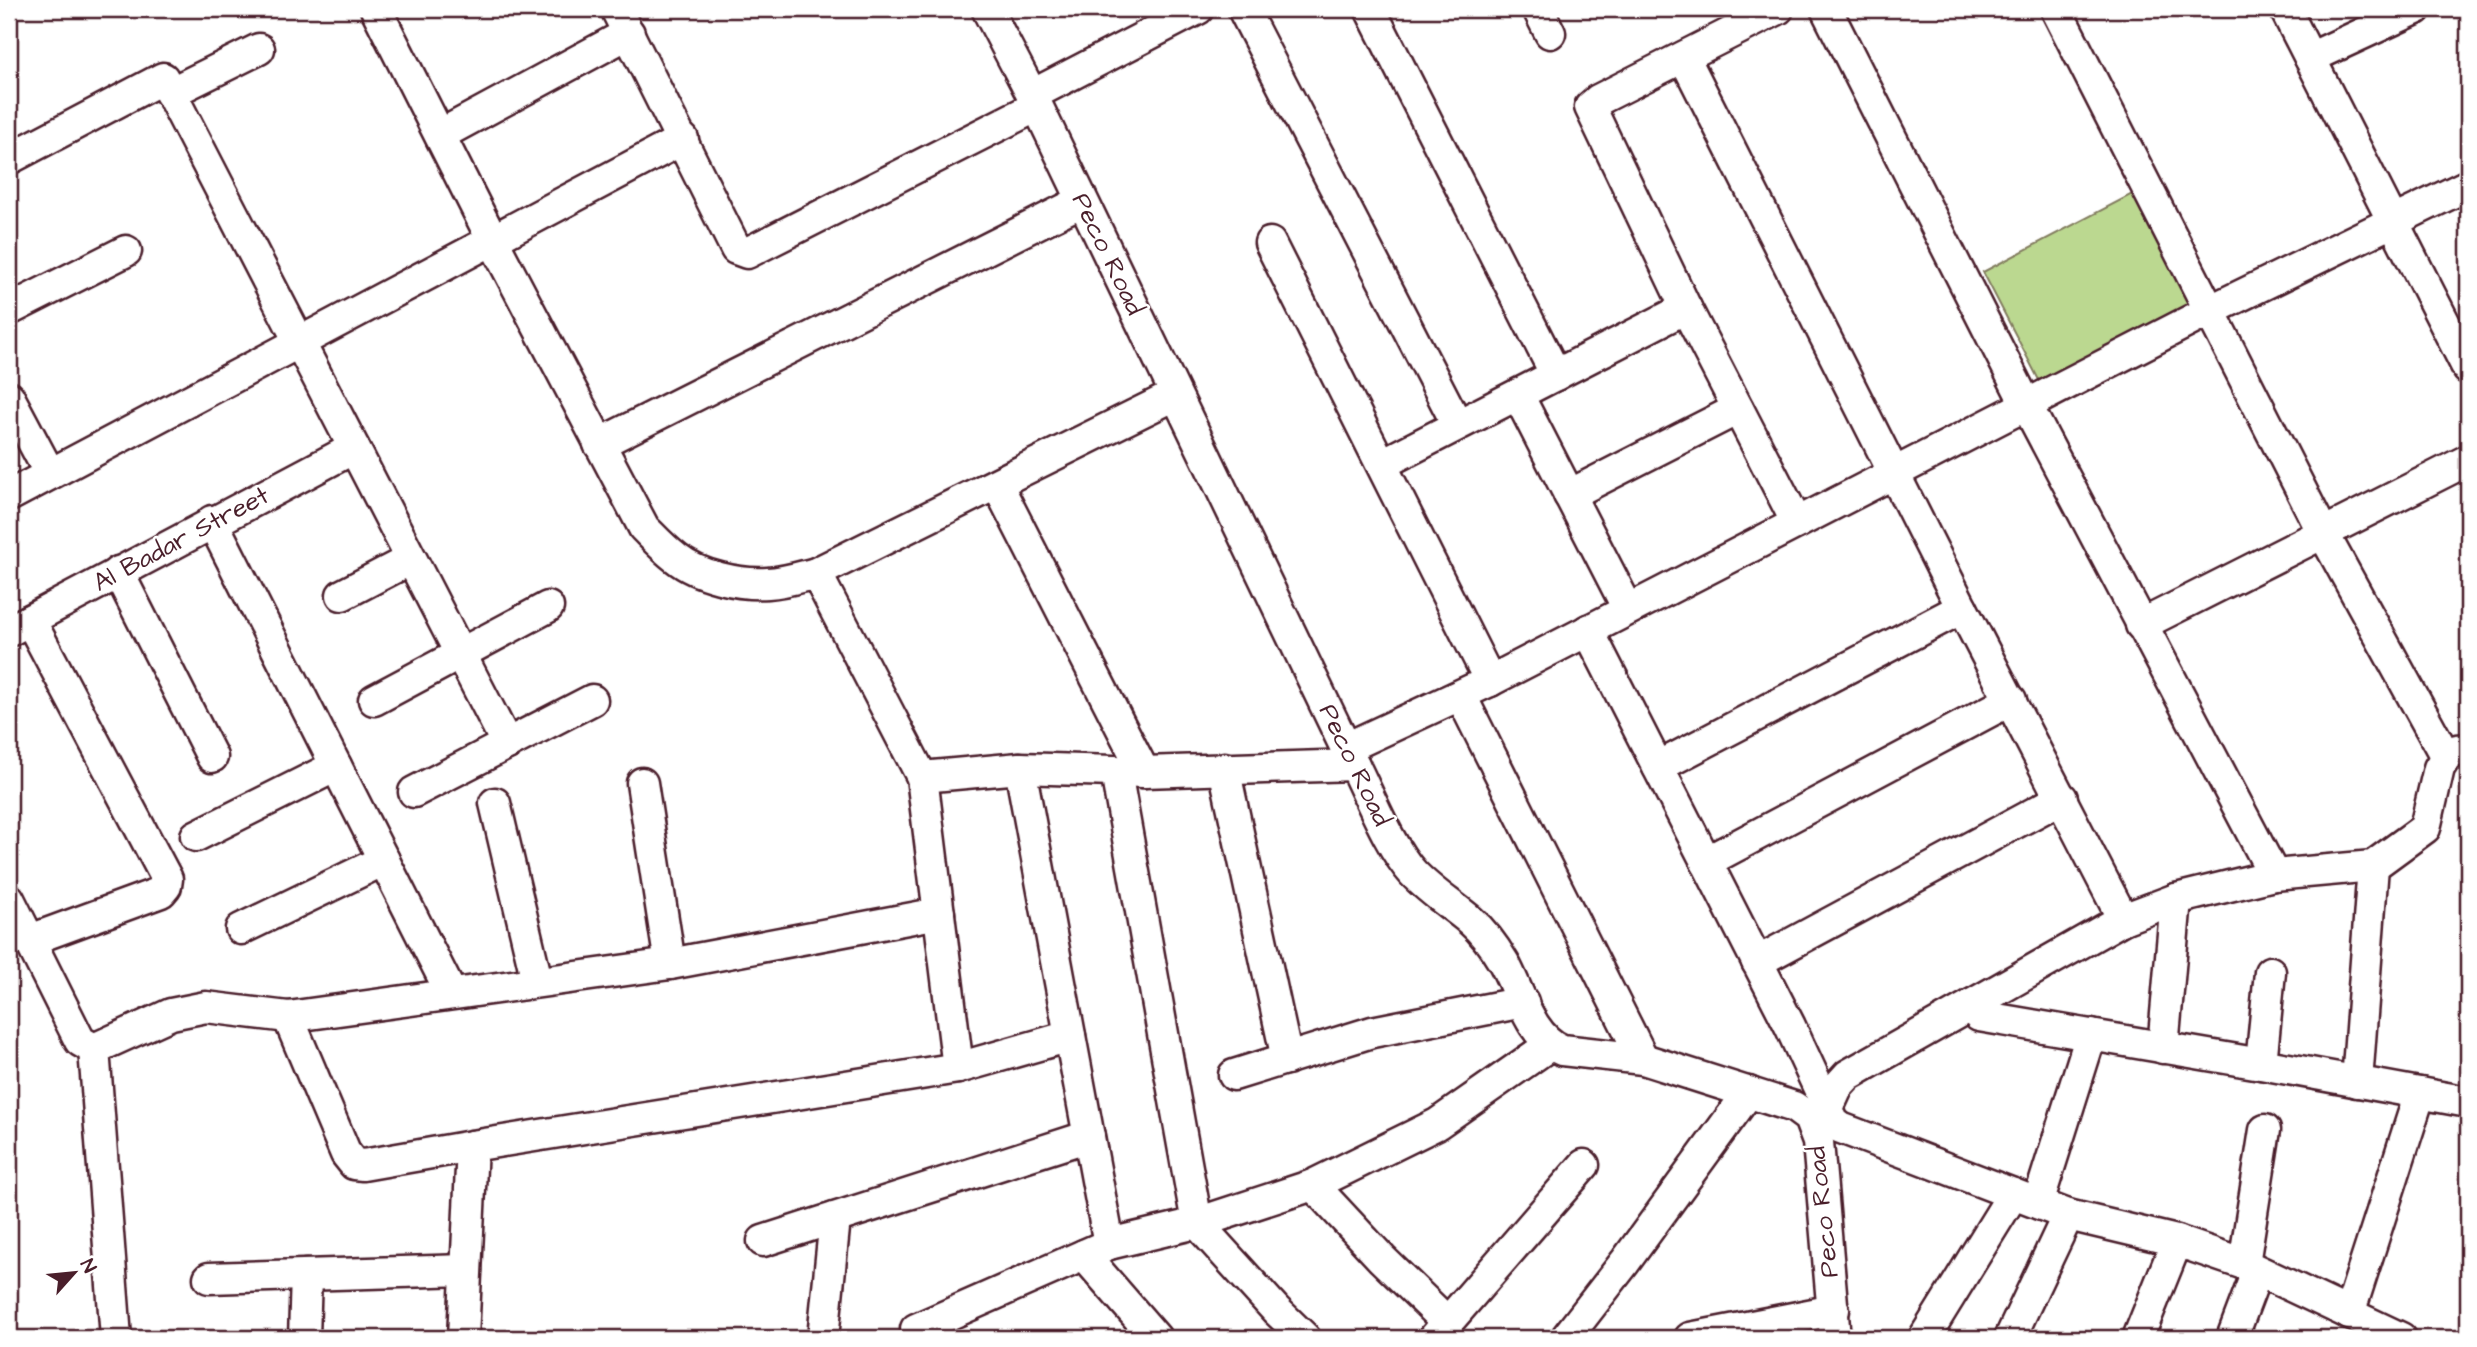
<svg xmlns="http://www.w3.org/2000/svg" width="2477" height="1347" viewBox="0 0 2477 1347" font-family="'Architects Daughter',sans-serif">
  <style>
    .green { fill: #bbd890; stroke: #827c5e; stroke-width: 2 }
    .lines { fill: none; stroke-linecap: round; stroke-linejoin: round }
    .minor-casing { stroke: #4a1f2b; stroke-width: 35 }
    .minor { stroke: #fff; stroke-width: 30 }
    .labels { text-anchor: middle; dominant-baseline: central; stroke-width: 5; stroke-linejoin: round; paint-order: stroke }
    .street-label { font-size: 26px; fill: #4a1f2b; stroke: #fff }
  </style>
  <rect width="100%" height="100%" fill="#fff"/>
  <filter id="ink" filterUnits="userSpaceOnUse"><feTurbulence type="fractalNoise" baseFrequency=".0143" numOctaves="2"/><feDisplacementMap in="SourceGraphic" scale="14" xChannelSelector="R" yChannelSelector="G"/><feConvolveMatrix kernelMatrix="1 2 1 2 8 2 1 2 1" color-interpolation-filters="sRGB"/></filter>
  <g filter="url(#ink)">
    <path class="green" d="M2136,192l58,113 -153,79 -58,-112z"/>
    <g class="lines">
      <g class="minor-casing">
        <g id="minor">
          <path d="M376,9l117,232 151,287c10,10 20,21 32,30 22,18 64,27 92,25 17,-1 32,-6 48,-10l359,-178"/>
          <path d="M616,9l120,240 11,4 290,-147"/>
          <path d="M987,9l45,86 322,670c16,32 36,83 59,108 18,19 39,32 58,48 14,12 24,27 33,42 16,29 26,74 58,87l81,9 151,48 15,11 9,24 17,196"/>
          <path d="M1243,9l214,415"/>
          <path d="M1370,9l186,366"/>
          <path d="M1538,9l12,24"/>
          <path d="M1778,9l-180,91 -8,7 96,201 111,215"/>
          <path d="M1826,9l200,395 248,471"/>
          <path d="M2056,9l266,522 124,226 11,-7 11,-1"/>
          <path d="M2285,9l183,360"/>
          <path d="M1684,57l278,551 161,311"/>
          <path d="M2310,58l106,-49"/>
          <path d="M170,93l89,-44"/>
          <path d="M1032,95l166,-86"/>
          <path d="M440,135l189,-102"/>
          <path d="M9,159l154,-81 344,666"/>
          <path d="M1270,243l220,438"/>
          <path d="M9,310l117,-59"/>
          <path d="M1518,395l110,214"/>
          <path d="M9,397l41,77"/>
          <path d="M599,444l483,-243"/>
          <path d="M1382,464l304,-156"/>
          <path d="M997,484l147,288"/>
          <path d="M1569,495l169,-86"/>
          <path d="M9,496l674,-357"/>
          <path d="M212,521l239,472"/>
          <path d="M118,572l94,185"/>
          <path d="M816,573l106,204 36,291"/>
          <path d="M342,595l69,-36"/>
          <path d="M30,620l137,259 -1,7 -5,6 -131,48"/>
          <path d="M2141,625l327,-165"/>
          <path d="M1588,630l202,396 38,82"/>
          <path d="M9,631l345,-183"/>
          <path d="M1461,696l182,363"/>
          <path d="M374,700l174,-93"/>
          <path d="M1346,748l144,-67 719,-370 259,-126"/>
          <path d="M1658,767l304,-159"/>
          <path d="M1020,768l89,476"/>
          <path d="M1224,768l63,291"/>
          <path d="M1116,772l81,451 79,87 29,28"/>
          <path d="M922,777l98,-9 124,4 210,-7"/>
          <path d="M642,783l28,181"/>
          <path d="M414,792l178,-92"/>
          <path d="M495,803l42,178"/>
          <path d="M196,836l140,-70"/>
          <path d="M1706,862l305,-162"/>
          <path d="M9,899l71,142 14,8"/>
          <path d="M241,929l143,-69"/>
          <path d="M1757,962l305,-164"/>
          <path d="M1973,1004l6,12 282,48 207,38"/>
          <path d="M288,1017l58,137 8,10 9,1 109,-19 486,-78 112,-32"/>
          <path d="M2163,1048l13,-149"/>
          <path d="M94,1049l77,-35 35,-7 82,10 382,-53 269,-51"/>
          <path d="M94,1049l22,289"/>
          <path d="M2261,1064l9,-92"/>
          <path d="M1234,1075l138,-43 151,-30"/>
          <path d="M2357,1082l16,-216"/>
          <path d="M1828,1108l10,-22 10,-11 275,-156 53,-20 98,-24 99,-9 52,-38 14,-60 7,-11"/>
          <path d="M1812,1116l16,-8 5,14 8,6 227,87 109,26 67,23 157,74"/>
          <path d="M1313,1185l69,74 65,63"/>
          <path d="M2038,1203l53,-168"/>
          <path d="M763,1241l326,-105"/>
          <path d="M1084,1255l72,83"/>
          <path d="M2244,1264l21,-134"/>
          <path d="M209,1278l257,-8"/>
          <path d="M2349,1314l71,-221"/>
          <path d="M916,1329l193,-85 88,-21 116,-38 124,-61 113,-79"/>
          <path d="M304,1338l2,-63"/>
          <path d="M463,1338l9,-192"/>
          <path d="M823,1338l12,-120"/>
          <path d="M1434,1338l150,-173"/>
          <path d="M1566,1338l59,-76 124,-170"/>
          <path d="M1690,1338l144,-28"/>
          <path d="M1924,1338l89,-144"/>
          <path d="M2010,1338l58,-123"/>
          <path d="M2138,1338l39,-97"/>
          <path d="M2232,1338l25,-66"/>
        </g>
      </g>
      <use href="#minor" class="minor"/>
    </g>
  </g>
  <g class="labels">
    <g class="street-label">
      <text transform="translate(1108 254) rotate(64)">Peco Road</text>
      <text transform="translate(181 539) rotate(-28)">Al Badar Street</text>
      <text transform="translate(1355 765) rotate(64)">Peco Road</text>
      <text transform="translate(1823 1212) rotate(-96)">Peco Road</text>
    </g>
  </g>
  <rect width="2477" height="1347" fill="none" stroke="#fff" stroke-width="35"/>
  <rect x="18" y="18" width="2442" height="1312" fill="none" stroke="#4a1f2b" stroke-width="2.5" filter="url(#ink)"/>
  <g transform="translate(74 1273) rotate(63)" stroke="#ffffff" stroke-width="5" paint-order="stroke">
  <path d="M0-5L12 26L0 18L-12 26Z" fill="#4a1f2b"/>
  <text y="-10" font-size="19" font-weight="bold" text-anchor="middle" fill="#4a1f2b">N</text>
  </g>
</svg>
